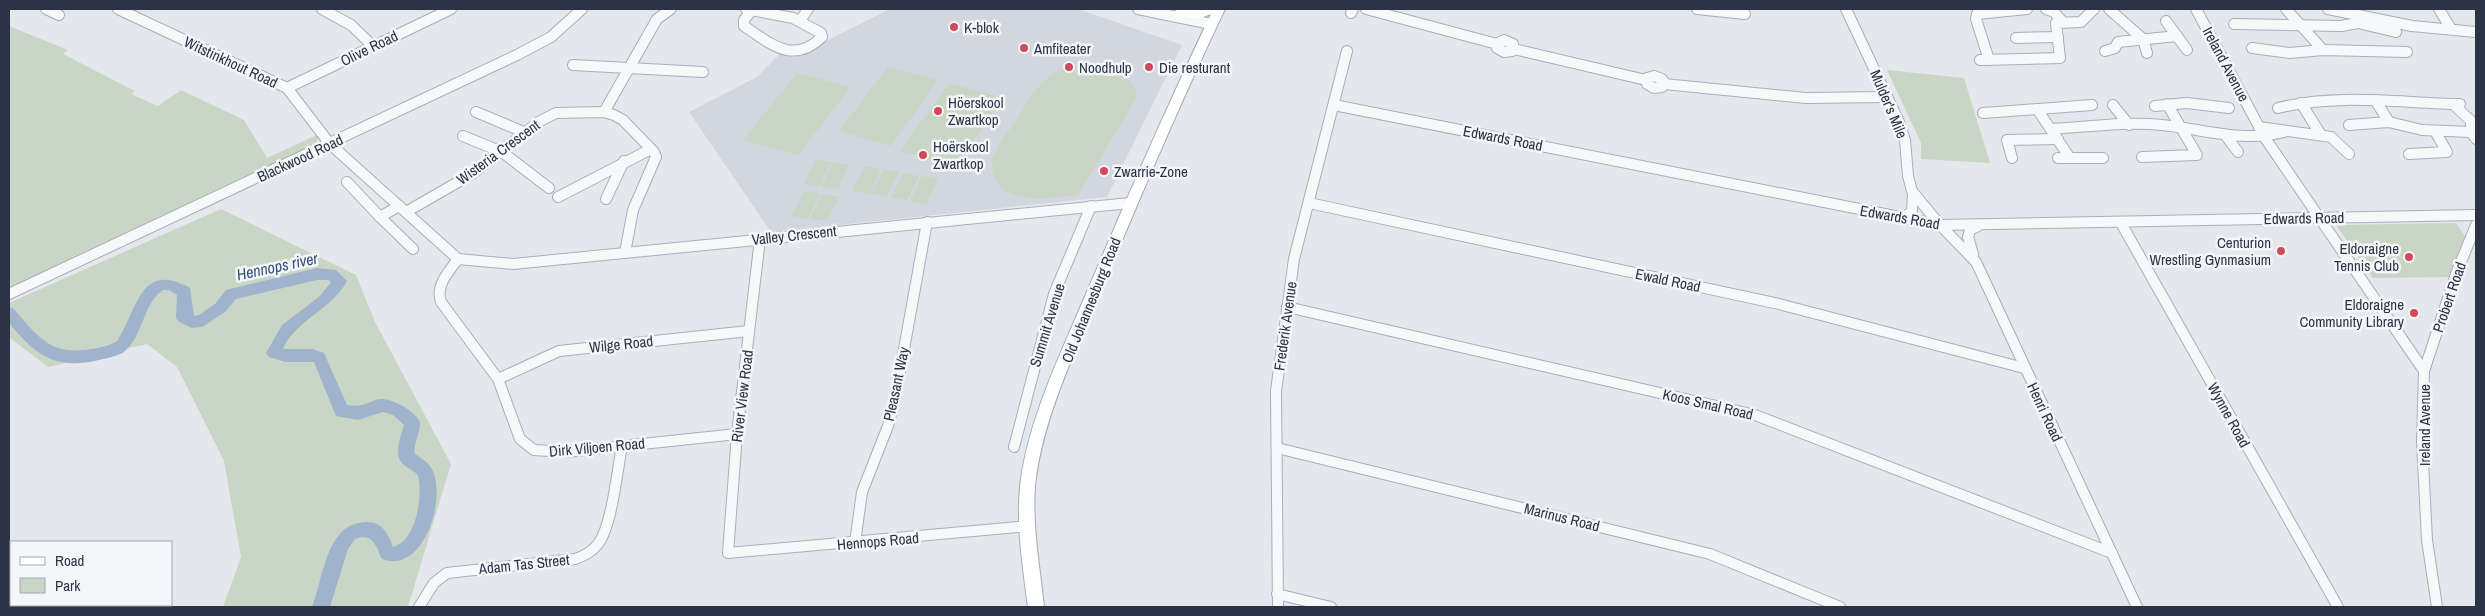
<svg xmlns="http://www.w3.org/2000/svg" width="2485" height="616" viewBox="0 0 2485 616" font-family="'Archivo Narrow',sans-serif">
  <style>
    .built { fill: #d2d6de }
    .green { fill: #c9d6c5 }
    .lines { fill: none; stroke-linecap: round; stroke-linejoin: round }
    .river { fill: #9fb4cc; fill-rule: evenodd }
    .minor-casing { stroke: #a9aeb7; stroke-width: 12 }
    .major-casing { stroke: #a3abb8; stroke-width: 2 }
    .minor { stroke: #f7f8fa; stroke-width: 10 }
    .major { fill: #fff; fill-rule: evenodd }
    .poi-dot { fill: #d1495b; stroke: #f4f6f9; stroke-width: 2 }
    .labels { text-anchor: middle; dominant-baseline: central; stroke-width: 5; stroke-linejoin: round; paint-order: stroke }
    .poi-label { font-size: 15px; fill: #2b3445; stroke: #f4f6f9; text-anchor: start }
    .street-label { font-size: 15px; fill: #2b3445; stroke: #f4f6f9 }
    .water-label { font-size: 16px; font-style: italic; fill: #34527a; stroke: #f4f6f9 }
  </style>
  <rect width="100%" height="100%" fill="#e4e7ec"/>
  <path class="built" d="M890,9h188l104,36 -75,152 -336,35 -82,-120 68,-35 24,-24 12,5z"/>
  <g class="green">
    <path d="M9,26l59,24 -5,4 72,37 -4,3 27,12 23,-16 63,30 23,38 50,-23 1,5 -7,8 -302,141z"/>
    <path d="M1094,66c16,2 43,11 43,31l-59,98c-24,3 -74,11 -84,-19 -3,-6 -4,-16 0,-22 5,-11 14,-22 21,-32 11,-16 21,-38 38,-48 12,-7 27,-9 41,-8z"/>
    <path d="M888,67l50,13 -47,66 -52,-15z"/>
    <path d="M1887,70l77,8 26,85 -69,-4v-16z"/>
    <path d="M797,73l54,14 -53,68 -55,-15z"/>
    <path d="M949,83l53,15 -46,68 -56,-15z"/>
    <path d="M815,160l16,2 -12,25 -15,-3z"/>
    <path d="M833,163l16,1 -11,24 -17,-1z"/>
    <path d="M865,166l16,3 -12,25 -17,-3z"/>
    <path d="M884,170l16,2 -14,25 -15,-3z"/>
    <path d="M903,173l16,3 -12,24 -16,-2z"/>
    <path d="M922,176l16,3 -12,25 -16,-3z"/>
    <path d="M804,191l16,3 -12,25 -16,-3z"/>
    <path d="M822,194l17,3 -12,24 -17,-2z"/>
    <path d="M221,209l135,66 19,47 76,142 -43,143h-185l18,-50 -17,-96 -47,-94 -30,-23 -99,23 -39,-30v-34z"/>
    <path d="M2456,223l10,15 -15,39 -78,1 -37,-53z"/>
  </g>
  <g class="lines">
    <path class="river" d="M317,268l19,2 11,11c-16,30 -51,38 -64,68h30l11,4 23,52c20,3 21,-5 34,-6 10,-1 37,13 39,24 1,9 -7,20 -5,31 6,4 13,8 17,15 15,29 -8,106 -50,90 -6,-13 -9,-27 -27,-20l-7,10 -18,58h-18c12,-30 14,-85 55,-85 16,0 21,12 26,25 24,-6 30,-53 25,-72 -5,-5 -13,-8 -17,-13 -7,-10 0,-27 3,-37l-11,-10 -10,-3 -25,8 -22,-4 -22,-54h-29l-16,-5 -3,-4 16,-28 38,-29 11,-14 -3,-2h-11l-81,19 -11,13 -23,15 -10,1 -13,-6 -3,-4 1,-23 -8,-5h-6c-20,14 -19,42 -36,59 -6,7 -20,9 -28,11 -44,10 -63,-4 -90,-37v-16l5,2c24,28 37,47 77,40 9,-1 18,-3 26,-8 21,-32 23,-81 73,-53l4,28 5,-1 16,-11 11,-14z"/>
    <g class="minor-casing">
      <g id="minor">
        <path d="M46,9l13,6"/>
        <path d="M118,9l169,79 43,56 128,115"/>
        <path d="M322,9l29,16 22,21"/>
        <path d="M746,9l47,9 28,15 1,4c-29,28 -51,7 -78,-11v-6l7,-9"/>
        <path d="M1138,9l73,15"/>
        <path d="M1366,9l131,35"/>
        <path d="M1697,9l48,5"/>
        <path d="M1846,9l53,113 6,18 3,36 4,15 28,34 36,37 161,345"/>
        <path d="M2046,9l8,3 9,10"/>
        <path d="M2109,9l34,30 4,14"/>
        <path d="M2196,9l69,129 159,233 -2,71 5,98 10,67"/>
        <path d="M2286,9l37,41"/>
        <path d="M2328,9l84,17 64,6"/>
        <path d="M2439,9l12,20"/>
        <path d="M1351,13l2,-4"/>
        <path d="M800,21l8,-12"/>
        <path d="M2166,21l21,29"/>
        <path d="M2234,24l107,2 17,-3 38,9"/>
        <path d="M2016,38l42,-1"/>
        <path d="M1504,40l9,4 -1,7 -8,1 -7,-4 1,-5z"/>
        <path d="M2252,48l38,5 33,-3 84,2"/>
        <path d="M1514,49l132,31"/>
        <path d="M2105,51l10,-3 3,-6 59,-6"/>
        <path d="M1980,60l80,-2 -4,-35 25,-1 13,-13"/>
        <path d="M1989,60l-13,-41 1,-5 50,-5"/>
        <path d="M573,65l130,7"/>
        <path d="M1654,76l8,3 2,4 -2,4 -8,1 -7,-4v-6z"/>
        <path d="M1664,84l142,14 81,-1"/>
        <path d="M287,88l164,-79"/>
        <path d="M2375,100l14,22"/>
        <path d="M2301,103l20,32"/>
        <path d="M2453,104l18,17v11l5,7"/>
        <path d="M1334,105l606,120 536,-10"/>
        <path d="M2113,105l16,20"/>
        <path d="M2155,106l32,-3 42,5"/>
        <path d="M2278,108c60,-15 121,-5 182,-4"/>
        <path d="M2037,109l33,49"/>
        <path d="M476,112l50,21"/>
        <path d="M604,112l53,-93 14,-10"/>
        <path d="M1983,113l109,-8"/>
        <path d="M2349,125l40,-3 33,8 49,2"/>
        <path d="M2259,127l72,10 18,17"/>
        <path d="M2051,129c37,-2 74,-8 111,-4 42,4 80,18 122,7"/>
        <path d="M463,136l39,16 47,36"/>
        <path d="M2226,136l12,16"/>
        <path d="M2409,154l38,-2 -12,-21"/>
        <path d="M2142,157l55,-2 -30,-51"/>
        <path d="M2012,158l-5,-18 51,-1"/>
        <path d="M2058,158h45"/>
        <path d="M347,182l33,35"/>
        <path d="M558,197l93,-48"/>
        <path d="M606,199l18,-38"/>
        <path d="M1309,203l470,101 245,64"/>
        <path d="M399,206l-19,11 33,32"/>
        <path d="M406,212l66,-38 68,-53 16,-8 48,-1 10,3 9,5 31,32 2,5 -23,53 -8,43"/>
        <path d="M1900,216h6l6,-5 1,-18"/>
        <path d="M2121,223l217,384"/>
        <path d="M760,239l-23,195 -9,119 301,-27"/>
        <path d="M1973,254l-5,-17 2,-7 8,-4"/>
        <path d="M458,259l55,5 617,-61"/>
        <path d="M458,259c-9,12 -23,27 -17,43l57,77 22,60 14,11 32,2 171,-18"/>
        <path d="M9,294l508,-239 34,-18 31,-28"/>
        <path d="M1287,307l468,108 357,138"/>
        <path d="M2424,371l32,-97 20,-49"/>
        <path d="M498,379l61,-28 190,-20"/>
        <path d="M1014,447l40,-153 37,-88"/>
        <path d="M1277,448l433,106 130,53"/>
        <path d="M855,543l7,-51 26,-66 7,-27 32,-177"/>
        <path d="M1277,594l54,13"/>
        <path d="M419,607l15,-24 13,-10 128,-14c9,-3 17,-7 23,-15 14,-18 19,-73 24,-98"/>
        <path d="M1278,607l-2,-216 18,-132 53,-208"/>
      </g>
    </g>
    <g class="major-casing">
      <path id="major" d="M1178,9h47c-45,94 -85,189 -125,284 -26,61 -58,127 -65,193 -3,40 5,81 9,121h-16c-5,-39 -12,-81 -8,-120 7,-65 41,-134 66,-193 40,-94 81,-188 125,-280l-10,4 -27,-2 -2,-3z"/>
    </g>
    <use href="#minor" class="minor"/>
    <use href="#major" class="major"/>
  </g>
  <g class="poi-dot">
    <circle cx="954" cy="27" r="5"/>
    <circle cx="1024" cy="48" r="5"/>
    <circle cx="1069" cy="67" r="5"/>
    <circle cx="1149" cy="67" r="5"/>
    <circle cx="938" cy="111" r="5"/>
    <circle cx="923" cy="155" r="5"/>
    <circle cx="1104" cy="171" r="5"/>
    <circle cx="2281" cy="251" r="5"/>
    <circle cx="2409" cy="257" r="5"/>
    <circle cx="2414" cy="313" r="5"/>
  </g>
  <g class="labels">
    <g class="poi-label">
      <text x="964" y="27">K-blok</text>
      <text x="1034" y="48">Amfiteater</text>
      <text x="1079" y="67">Noodhulp</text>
      <text x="1159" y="67">Die resturant</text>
      <text x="948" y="102">Höerskool<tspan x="948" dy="17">Zwartkop</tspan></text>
      <text x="933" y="146">Hoërskool<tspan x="933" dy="17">Zwartkop</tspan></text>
      <text x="1114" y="171">Zwarrie-Zone</text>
      <text x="2271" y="242" text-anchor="end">Centurion<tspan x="2271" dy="17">Wrestling Gynmasium</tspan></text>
      <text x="2399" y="248" text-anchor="end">Eldoraigne<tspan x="2399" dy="17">Tennis Club</tspan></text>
      <text x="2404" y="304" text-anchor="end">Eldoraigne<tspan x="2404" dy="17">Community Library</tspan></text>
    </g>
    <g class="street-label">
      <text transform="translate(369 48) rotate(-26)">Olive Road</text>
      <text transform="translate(231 62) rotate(25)">Witstinkhout Road</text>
      <text transform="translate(2226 64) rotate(62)">Ireland Avenue</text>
      <text transform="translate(1889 104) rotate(67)">Mulder's Mile</text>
      <text transform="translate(1503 138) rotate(11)">Edwards Road</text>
      <text transform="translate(498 152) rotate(-36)">Wisteria Crescent</text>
      <text transform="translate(300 158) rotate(-25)">Blackwood Road</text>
      <text transform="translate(1900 217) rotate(10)">Edwards Road</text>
      <text transform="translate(2304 218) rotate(-1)">Edwards Road</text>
      <text transform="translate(794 235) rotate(-6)">Valley Crescent</text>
      <text transform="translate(1668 280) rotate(12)">Ewald Road</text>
      <text transform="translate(2449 297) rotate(-71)">Probert Road</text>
      <text transform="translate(1091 300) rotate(-68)">Old Johannesburg Road</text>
      <text transform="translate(1047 325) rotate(-73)">Summit Avenue</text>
      <text transform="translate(1285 326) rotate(-82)">Frederik Avenue</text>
      <text transform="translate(621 344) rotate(-6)">Wilge Road</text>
      <text transform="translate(896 384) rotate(-78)">Pleasant Way</text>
      <text transform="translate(742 396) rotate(-83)">River View Road</text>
      <text transform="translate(1708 404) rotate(13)">Koos Smal Road</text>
      <text transform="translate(2045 412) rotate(65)">Henri Road</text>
      <text transform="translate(2229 415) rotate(61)">Wynne Road</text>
      <text transform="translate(2424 425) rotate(-90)">Ireland Avenue</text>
      <text transform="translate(597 447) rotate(-5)">Dirk Viljoen Road</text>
      <text transform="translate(1562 517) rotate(14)">Marinus Road</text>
      <text transform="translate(878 541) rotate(-5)">Hennops Road</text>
      <text transform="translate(524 564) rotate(-6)">Adam Tas Street</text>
    </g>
    <g class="water-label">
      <text transform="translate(277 266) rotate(-12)">Hennops river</text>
    </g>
  </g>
  <rect width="2485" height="616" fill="none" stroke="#2b3445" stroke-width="20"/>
  <rect x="10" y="541" width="162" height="65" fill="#f4f6f9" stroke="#a4a8b1"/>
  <rect x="20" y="557" width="25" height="8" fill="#ffffff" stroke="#a4a8b1"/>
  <text x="55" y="566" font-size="15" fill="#2b3445">Road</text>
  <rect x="20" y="578" width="25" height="15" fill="#c9d6c5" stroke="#a4a8b1"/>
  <text x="55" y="591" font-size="15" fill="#2b3445">Park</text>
</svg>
